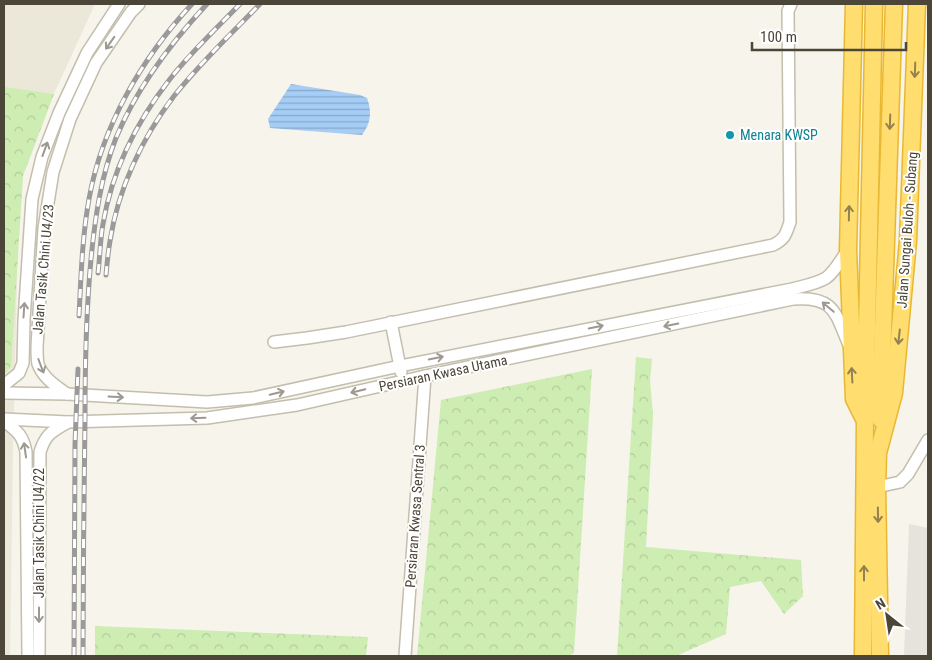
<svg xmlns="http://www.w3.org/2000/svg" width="932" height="660" viewBox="0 0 932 660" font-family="'Roboto Condensed',sans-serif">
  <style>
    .residential { fill: #ebe7d9 }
    .industrial { fill: #e6e3dc }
    .forest { fill: url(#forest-crowns) }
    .water { fill: url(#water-rules) }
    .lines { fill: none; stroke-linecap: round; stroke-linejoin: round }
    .minor-casing { stroke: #c3bead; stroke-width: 14 }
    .highway-casing { stroke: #e9b833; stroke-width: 19 }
    .minor { stroke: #fff; stroke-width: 11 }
    .highway { stroke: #ffdd6e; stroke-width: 16 }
    .rail-casing { stroke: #9a9a9a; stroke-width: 5 }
    .rail { stroke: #fff; stroke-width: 3; stroke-dasharray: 9; stroke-linecap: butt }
    .oneway { stroke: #9d9992 }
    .oneway2 { stroke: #94824e }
    .culture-dot { fill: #0f9aa8; stroke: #fff; stroke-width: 2 }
    .labels { text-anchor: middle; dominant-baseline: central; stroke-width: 4; stroke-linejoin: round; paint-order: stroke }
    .culture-label { font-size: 14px; fill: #0d838f; stroke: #fff; text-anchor: start }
    .street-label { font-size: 14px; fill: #4c4638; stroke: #fff }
  </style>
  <defs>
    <pattern id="forest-crowns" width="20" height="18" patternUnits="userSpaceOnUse" patternTransform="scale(1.25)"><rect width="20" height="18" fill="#cdedb2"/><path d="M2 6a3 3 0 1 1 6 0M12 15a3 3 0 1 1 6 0" fill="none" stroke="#b2cd9a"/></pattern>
    <pattern id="water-rules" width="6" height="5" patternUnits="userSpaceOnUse" patternTransform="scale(1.25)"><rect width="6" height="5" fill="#a5cdf6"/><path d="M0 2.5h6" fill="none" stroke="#89a8c8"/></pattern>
  </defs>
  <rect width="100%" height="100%" fill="#f6f4eb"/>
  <path class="residential" d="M4,4h91l-37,81 -38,70 -7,293 -3,208h-6z"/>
  <path class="industrial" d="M909,524l19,4v128h-24z"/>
  <g class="forest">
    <path d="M4,87l50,7 -31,82 -12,190 -7,9z"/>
    <path d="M636,357l16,2 -2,21 3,35 -7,132 155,13 2,36 -19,18 -23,-33 -31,6 -4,47 -50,22h-59z"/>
    <path d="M592,369l-18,284 -6,3h-151l24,-256z"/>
    <path d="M95,626l273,11 -2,19h-271z"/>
  </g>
  <path class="water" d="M291,84l69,11 7,3c5,14 4,25 -5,37l-92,-7 -2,-9z"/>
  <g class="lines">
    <g class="minor-casing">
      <g id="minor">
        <path d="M391,322l10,50"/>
        <path d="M274,342l33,-4 39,-6 427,-87c12,-6 13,-11 17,-23l-2,-211 3,-7"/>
        <path d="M4,385l15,-12 4,-10 1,-43 8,-121 10,-42 17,-44 28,-60 32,-49"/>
        <path d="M4,393l63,1 140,8 46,-4 147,-32 392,-77c11,-3 24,-5 34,-11 9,-6 15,-19 22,-28"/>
        <path d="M67,394c-11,-8 -24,-16 -29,-30 -1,-5 -1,-12 -1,-17l7,-119 9,-56 17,-53 26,-56 35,-51 8,-8"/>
        <path d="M4,419l64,3 139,-4 90,-13 128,-29 368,-77c42,-3 42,14 56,46"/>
        <path d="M4,421c13,10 19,14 22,31l2,204"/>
        <path d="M877,487l23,-5 8,-8 20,-34"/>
        <path d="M39,656l1,-204c6,-19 12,-20 28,-30"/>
        <path d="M405,656l20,-280"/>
      </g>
    </g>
    <g class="highway-casing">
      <g id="highway">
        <path d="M854,4l-6,246 6,149 10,20"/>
        <path d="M880,419l14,-415"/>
        <path d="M863,656l2,-235 9,-417"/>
        <path d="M880,656l-3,-169 1,-34 16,-60 14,-152 9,-237"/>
      </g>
    </g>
    <use href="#minor" class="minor"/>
    <use href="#highway" class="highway"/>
    <g class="rail-casing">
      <g id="rail">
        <path d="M98,273c2,-16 2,-33 5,-49 9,-53 34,-103 67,-145 21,-27 47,-51 70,-75"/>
        <path d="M106,275c1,-11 2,-23 4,-34 8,-52 32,-103 64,-145 26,-33 57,-62 86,-92"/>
        <path d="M79,316c2,-39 3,-78 10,-117 13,-73 53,-141 103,-195"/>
        <path d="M74,656l1,-212 3,-75"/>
        <path d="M83,656c0,-79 1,-159 2,-238 0,-53 1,-106 6,-159 4,-41 10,-83 25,-121 21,-51 54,-94 91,-134"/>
      </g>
    </g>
    <use href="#rail" class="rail"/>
  </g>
  <defs><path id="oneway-shaft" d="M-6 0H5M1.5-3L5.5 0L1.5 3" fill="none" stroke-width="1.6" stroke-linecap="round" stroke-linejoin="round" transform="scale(1.25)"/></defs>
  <g class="oneway">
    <use href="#oneway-shaft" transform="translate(110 43) rotate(125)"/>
    <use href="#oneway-shaft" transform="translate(45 149) rotate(-70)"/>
    <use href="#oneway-shaft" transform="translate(828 307) rotate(-140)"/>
    <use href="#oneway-shaft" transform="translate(24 310) rotate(-86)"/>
    <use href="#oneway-shaft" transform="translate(671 325) rotate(168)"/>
    <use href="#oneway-shaft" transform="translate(596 327) rotate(-11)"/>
    <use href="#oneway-shaft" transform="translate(436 358) rotate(-11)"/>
    <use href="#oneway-shaft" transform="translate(41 366) rotate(69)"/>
    <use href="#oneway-shaft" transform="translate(358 391) rotate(167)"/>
    <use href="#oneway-shaft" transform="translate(277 393) rotate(-13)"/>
    <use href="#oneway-shaft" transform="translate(116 397) rotate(3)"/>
    <use href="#oneway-shaft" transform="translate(198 418) rotate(178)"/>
    <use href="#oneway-shaft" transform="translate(25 450) rotate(-98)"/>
    <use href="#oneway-shaft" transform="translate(39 615) rotate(90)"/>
  </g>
  <g class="oneway2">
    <use href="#oneway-shaft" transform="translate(915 70) rotate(92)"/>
    <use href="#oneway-shaft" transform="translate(890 122) rotate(92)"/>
    <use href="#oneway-shaft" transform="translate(849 213) rotate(-89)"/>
    <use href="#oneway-shaft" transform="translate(899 337) rotate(96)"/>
    <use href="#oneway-shaft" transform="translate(852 375) rotate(-93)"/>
    <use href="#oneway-shaft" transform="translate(878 515) rotate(89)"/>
    <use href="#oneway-shaft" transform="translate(864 573) rotate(-90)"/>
  </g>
  <circle class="culture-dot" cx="730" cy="135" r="5"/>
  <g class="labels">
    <g class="culture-label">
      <text x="740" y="135">Menara KWSP</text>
    </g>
    <g class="street-label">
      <text transform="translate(907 230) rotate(-86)">Jalan Sungai Buloh - Subang</text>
      <text transform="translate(43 269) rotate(-85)">Jalan Tasik Chini U4/23</text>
      <text transform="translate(443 373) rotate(-12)">Persiaran Kwasa Utama</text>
      <text transform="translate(415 516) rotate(-86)">Persiaran Kwasa Sentral 3</text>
      <text transform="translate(39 533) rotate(-90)">Jalan Tasik Chini U4/22</text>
    </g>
  </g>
  <rect width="932" height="660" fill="none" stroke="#4c4638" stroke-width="10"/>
  <g transform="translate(887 615) rotate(330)" stroke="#ffffff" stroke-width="4" paint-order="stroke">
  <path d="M0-4L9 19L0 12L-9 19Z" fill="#4c4638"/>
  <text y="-8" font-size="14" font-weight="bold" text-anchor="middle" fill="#4c4638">N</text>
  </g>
  <path d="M752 42v8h154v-8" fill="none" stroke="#4c4638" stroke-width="2.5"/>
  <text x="760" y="42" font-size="15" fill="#4c4638" stroke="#ffffff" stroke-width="4" paint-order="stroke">100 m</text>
</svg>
